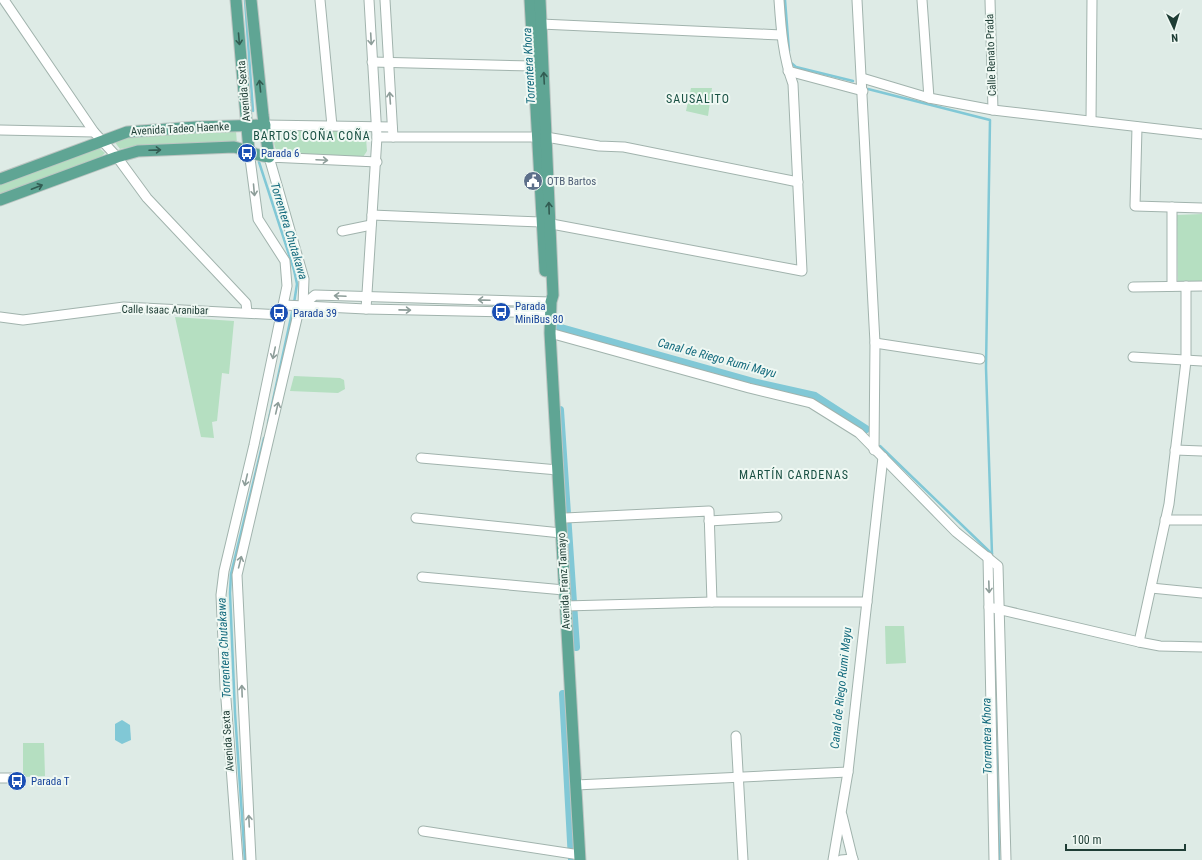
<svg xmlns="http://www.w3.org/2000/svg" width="1202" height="860" viewBox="0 0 1202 860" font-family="'Roboto Condensed',sans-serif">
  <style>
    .green { fill: #b5dfc1 }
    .water { fill: #81c8d6 }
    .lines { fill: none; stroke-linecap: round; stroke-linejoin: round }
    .stream { stroke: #81c8d6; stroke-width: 2.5 }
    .canal { stroke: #81c8d6; stroke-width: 8 }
    .minor-casing { stroke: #a1b3ad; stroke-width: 11 }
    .major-casing { stroke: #bcc5c2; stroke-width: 13 }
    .minor { stroke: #fff; stroke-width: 9 }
    .major { stroke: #5fa594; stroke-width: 11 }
    .oneway { stroke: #325c52 }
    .oneway2 { stroke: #8e9e9a }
    .labels { text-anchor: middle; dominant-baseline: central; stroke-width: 4; stroke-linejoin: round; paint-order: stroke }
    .street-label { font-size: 11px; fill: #1e3d35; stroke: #eff8f3 }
    .transit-label { font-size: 11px; fill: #164399; stroke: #eff8f3; text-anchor: start }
    .service-label { font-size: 11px; fill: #4e5e75; stroke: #eff8f3; text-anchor: start }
    .water-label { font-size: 12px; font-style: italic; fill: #136a7d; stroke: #eff8f3 }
    .neighbourhood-label { font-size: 12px; letter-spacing: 1px; fill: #195043; stroke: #eff8f3 }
  </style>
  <rect width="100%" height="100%" fill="#deebe6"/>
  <g class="green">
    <path d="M691,88h21l-4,28 -22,-5z"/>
    <path d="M283,129l77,2 6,7 1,13 -4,6 -4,1 -77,-4c-12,-6 -9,-19 1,-25z"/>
    <path d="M236,131l1,13 -98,1 -19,4 -6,-8 23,-7z"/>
    <path d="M98,147l7,6 -4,4 -101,37v-10z"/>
    <path d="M1202,214v68h-24l-1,-67z"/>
    <path d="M175,317l59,4 -5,53 -7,-1 -5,48 -5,1 2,16 -13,-1z"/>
    <path d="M294,376l46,2 4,2 1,9 -7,4 -48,-2z"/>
    <path d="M885,626h19l2,37 -20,1z"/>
    <path d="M23,743h21l1,33 -22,1z"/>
  </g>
  <path class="water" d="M122,720l8,5 1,15 -9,4 -7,-4v-16z"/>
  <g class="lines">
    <g class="stream">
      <path d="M245,0l8,111"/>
      <path d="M785,0l4,51"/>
      <path d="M790,62l6,5 57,14"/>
      <path d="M868,89l122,31 -4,248 6,186"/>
      <path d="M259,162l35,108 3,14 -3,19"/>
      <path d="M268,423l25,-115"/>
      <path d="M880,446l112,108"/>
      <path d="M994,631l5,229"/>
      <path d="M245,860l-10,-147 -5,-120 1,-19 33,-136"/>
    </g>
    <g class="canal">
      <path d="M555,335l-1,-9 203,57 58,13 51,33"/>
      <path d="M560,410l16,237"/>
      <path d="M563,694l9,166"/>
    </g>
    <g class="minor-casing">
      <g id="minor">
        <path d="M4,0l90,132 23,25 30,41 99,105 1,9"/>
        <path d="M320,0l12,126"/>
        <path d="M385,0l8,137"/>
        <path d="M857,0l18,343 -1,107"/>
        <path d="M922,0l7,98"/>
        <path d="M990,0l3,110"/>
        <path d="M541,24l240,11"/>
        <path d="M372,62l161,4"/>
        <path d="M788,71l75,20"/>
        <path d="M862,78l67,20 64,12 209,24"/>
        <path d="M1091,121l1,-121"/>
        <path d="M265,125l127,2"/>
        <path d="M1137,127l-2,79 67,2"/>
        <path d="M0,130l94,2"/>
        <path d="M377,137h169l53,9 25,1 174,35"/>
        <path d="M1172,207v79"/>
        <path d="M372,215l169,7 261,49 -9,-187c-10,-27 -12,-55 -14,-84"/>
        <path d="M342,231l29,-6"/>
        <path d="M1133,287l69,-1"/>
        <path d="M284,305l82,4 185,4"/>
        <path d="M303,305l12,-10 236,7"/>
        <path d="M366,309l11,-172 -8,-137"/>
        <path d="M0,317l23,3 101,-13 158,8"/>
        <path d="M550,333l199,55 62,15 48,30 97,99 42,34 8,294"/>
        <path d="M875,343l105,16"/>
        <path d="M1133,357l69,4"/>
        <path d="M1175,450l27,1"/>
        <path d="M421,458l137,12"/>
        <path d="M416,518l145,15"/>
        <path d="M560,520l5,-2 144,-7 3,91"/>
        <path d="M1165,520h37"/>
        <path d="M709,521l68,-4"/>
        <path d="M988,557l1,50 150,35 21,4 42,1"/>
        <path d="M422,577l142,13"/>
        <path d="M1151,588l51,5"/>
        <path d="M565,606l147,-4h155"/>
        <path d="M989,607l5,253"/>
        <path d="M1139,642l30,-138 17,-143v-75"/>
        <path d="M736,736l7,124"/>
        <path d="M0,778h13"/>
        <path d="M576,785l272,-13"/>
        <path d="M842,815l11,45"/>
        <path d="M423,831l157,24"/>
        <path d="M238,860l-13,-174 -4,-91 3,-24 30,-126 33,-159 -2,-25 -27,-42 -9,-68"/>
        <path d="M251,860l-14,-285 61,-261 5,-9 1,-26 -35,-122 108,5"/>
        <path d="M833,860l15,-88 35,-315"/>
        <path d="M841,860l12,-1"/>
      </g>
    </g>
    <g class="major-casing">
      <g id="major">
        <path d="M236,0l13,151"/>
        <path d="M530,0l15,271"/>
        <path d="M540,0l13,295 -2,7 -1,31 30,527"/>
        <path d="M0,179l127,-47 69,-5 69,-2"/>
        <path d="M0,200l117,-43 21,-6 96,-4c12,3 23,9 35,10l-6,-42 -12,-115"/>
      </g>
    </g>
    <use href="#minor" class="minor"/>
    <use href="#major" class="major"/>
  </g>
  <defs><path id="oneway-shaft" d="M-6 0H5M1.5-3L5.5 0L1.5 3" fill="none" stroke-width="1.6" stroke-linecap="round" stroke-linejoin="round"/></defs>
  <g class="oneway">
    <use href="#oneway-shaft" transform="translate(239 39) rotate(85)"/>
    <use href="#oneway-shaft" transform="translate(544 78) rotate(-93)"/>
    <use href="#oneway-shaft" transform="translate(260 86) rotate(-96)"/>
    <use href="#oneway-shaft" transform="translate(155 150) rotate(-2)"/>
    <use href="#oneway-shaft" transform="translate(37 187) rotate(-21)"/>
    <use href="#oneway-shaft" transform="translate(549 208) rotate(-92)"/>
  </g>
  <g class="oneway2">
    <use href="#oneway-shaft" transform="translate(371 39) rotate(87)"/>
    <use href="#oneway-shaft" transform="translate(390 98) rotate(-94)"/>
    <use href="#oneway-shaft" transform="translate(322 160) rotate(3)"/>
    <use href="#oneway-shaft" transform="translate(254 190) rotate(85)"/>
    <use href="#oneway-shaft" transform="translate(340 296) rotate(-177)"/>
    <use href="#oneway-shaft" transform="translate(484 300) rotate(-178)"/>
    <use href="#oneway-shaft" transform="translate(405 310) rotate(1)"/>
    <use href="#oneway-shaft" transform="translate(274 353) rotate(102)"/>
    <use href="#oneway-shaft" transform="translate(277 408) rotate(-77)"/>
    <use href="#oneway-shaft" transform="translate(246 480) rotate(103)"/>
    <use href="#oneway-shaft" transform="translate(240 562) rotate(-76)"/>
    <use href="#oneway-shaft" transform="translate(989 587) rotate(88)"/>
    <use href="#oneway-shaft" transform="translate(242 691) rotate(-92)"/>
    <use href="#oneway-shaft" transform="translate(249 821) rotate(-93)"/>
  </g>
  <defs>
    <g id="bus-disc" transform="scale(1)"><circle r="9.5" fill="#1a4fb4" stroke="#eff8f3"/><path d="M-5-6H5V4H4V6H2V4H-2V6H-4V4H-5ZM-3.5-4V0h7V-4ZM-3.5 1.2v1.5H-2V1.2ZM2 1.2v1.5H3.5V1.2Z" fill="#fff"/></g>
    <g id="civic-disc" transform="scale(1)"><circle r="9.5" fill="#5c6f8a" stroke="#eff8f3"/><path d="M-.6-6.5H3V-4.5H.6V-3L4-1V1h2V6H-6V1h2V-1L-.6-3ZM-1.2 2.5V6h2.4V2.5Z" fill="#fff"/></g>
  </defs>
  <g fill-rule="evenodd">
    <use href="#bus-disc" x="247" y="153"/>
    <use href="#civic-disc" x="533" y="181"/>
    <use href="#bus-disc" x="501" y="312"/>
    <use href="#bus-disc" x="279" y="313"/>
    <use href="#bus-disc" x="17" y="781"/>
  </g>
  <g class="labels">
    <g class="street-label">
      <text transform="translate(991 55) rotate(-92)">Calle Renato Prada</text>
      <text transform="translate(244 91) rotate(-95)">Avenida Sexta</text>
      <text transform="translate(180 129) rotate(-3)">Avenida Tadeo Haenke</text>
      <text transform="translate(165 310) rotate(1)">Calle Isaac Aranibar</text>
      <text transform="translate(564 581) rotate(-93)">Avenida Franz Tamayo</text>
      <text transform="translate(228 741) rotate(-94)">Avenida Sexta</text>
    </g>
    <g class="transit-label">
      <text x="261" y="153">Parada 6</text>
      <text x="515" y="306">Parada<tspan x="515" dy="13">MiniBus 80</tspan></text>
      <text x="293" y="313">Parada 39</text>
      <text x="31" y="781">Parada T</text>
    </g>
    <g class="service-label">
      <text x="547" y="181">OTB Bartos</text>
    </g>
    <g class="water-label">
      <text transform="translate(529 66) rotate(-93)">Torrentera Khora</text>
      <text transform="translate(289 231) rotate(73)">Torrentera Chutakawa</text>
      <text transform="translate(717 358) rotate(15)">Canal de Riego Rumi Mayu</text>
      <text transform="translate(224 648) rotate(-93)">Torrentera Chutakawa</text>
      <text transform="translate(841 688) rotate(-84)">Canal de Riego Rumi Mayu</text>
      <text transform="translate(987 736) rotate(-91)">Torrentera Khora</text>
    </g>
    <g class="neighbourhood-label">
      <text x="698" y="99">SAUSALITO</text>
      <text x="312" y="136">BARTOS COÑA COÑA</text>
      <text x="794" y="475">MARTÍN CARDENAS</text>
    </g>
  </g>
  <g transform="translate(1174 28) rotate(176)" stroke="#eff8f3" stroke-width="3" paint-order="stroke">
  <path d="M0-3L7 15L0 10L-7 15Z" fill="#1e3d35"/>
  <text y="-6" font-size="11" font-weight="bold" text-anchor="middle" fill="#1e3d35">N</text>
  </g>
  <path d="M1066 844v6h119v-6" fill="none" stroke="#1e3d35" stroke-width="2"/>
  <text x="1072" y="844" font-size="12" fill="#1e3d35" stroke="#eff8f3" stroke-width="3" paint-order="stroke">100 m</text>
</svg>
